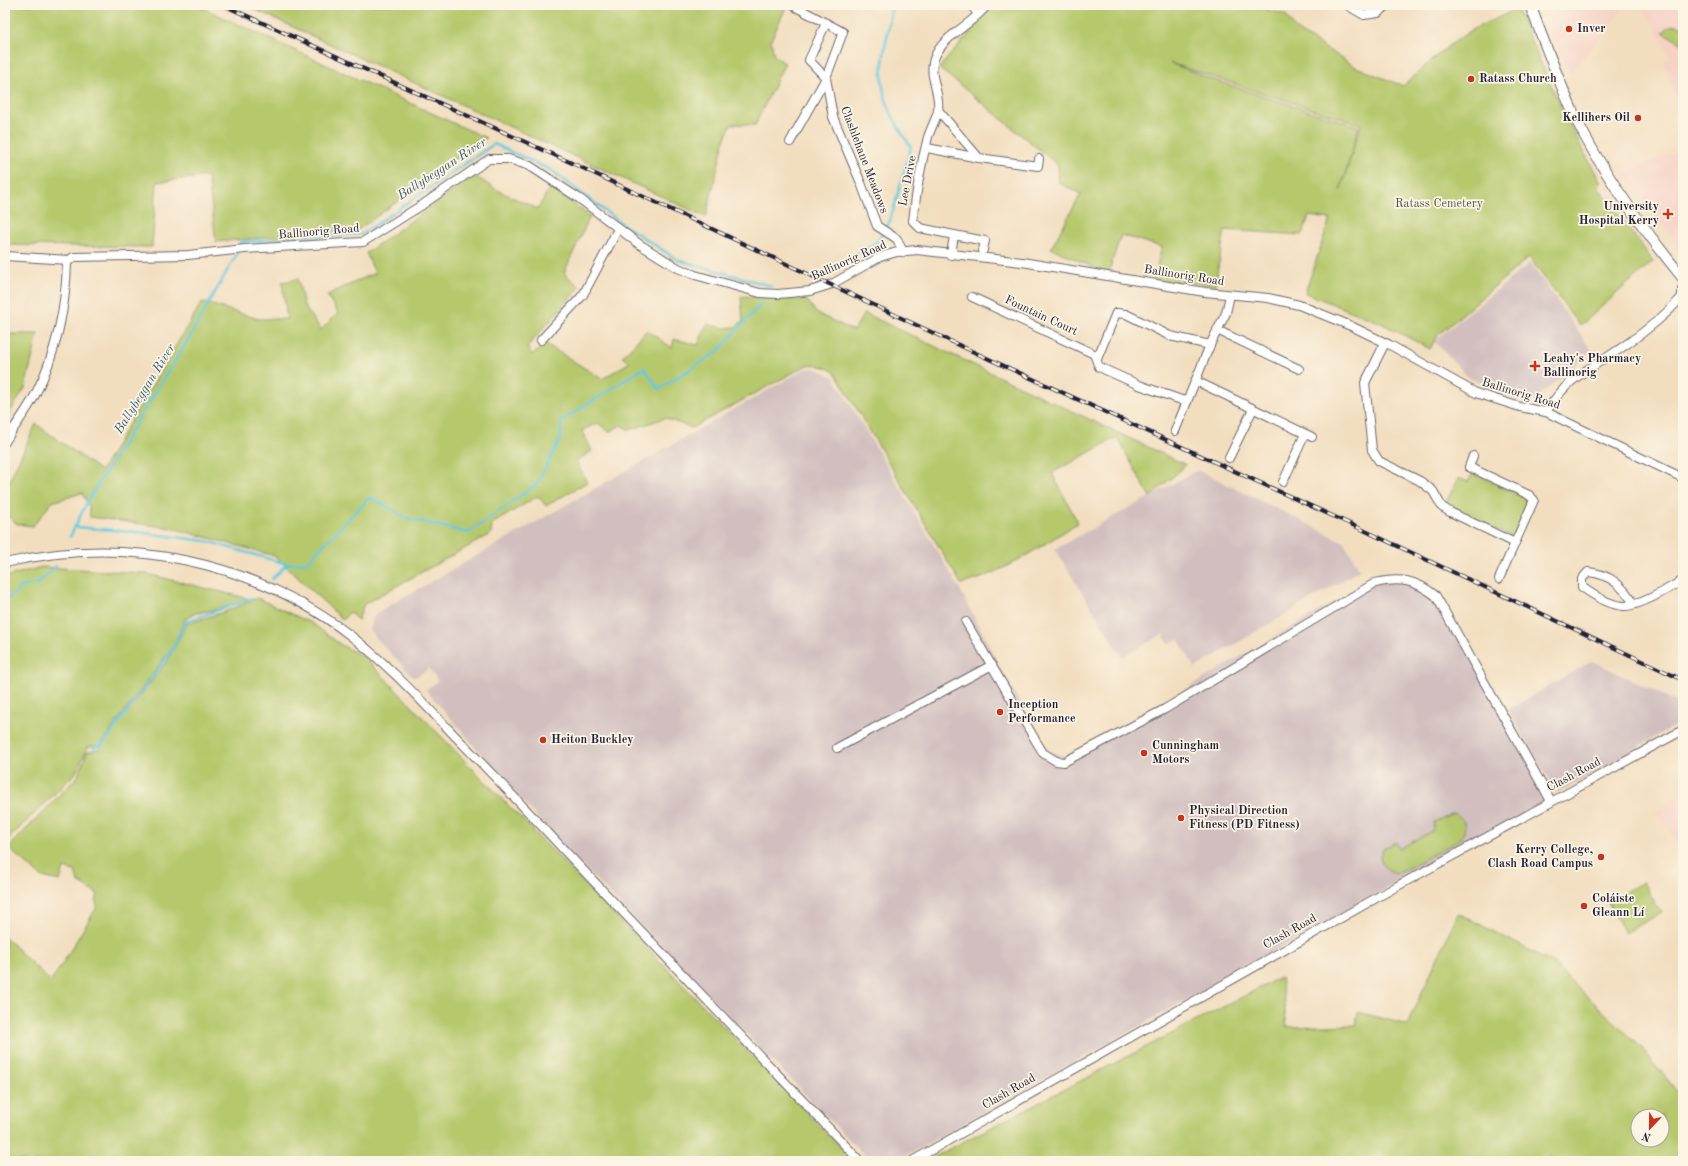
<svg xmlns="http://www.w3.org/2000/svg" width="1688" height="1166" viewBox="0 0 1688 1166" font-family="'Old Standard TT',serif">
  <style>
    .built { fill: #f6d2c5 }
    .industrial { fill: #d1bfbf }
    .green { fill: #b5c86c; stroke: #6c7554; fill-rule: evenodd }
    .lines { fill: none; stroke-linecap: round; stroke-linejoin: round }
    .stream { stroke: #63c7e0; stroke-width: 2.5 }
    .minor-casing { stroke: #6b6469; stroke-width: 10 }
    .major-casing { stroke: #6b6469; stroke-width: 12 }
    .minor { stroke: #fff; stroke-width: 8 }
    .major { stroke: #fff; stroke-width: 10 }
    .rail-casing { stroke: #22223b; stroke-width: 4 }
    .rail { stroke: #fcf5e5; stroke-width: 2.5; stroke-dasharray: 8; stroke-linecap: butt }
    .poi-dot { fill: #c8321e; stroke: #fcf5e5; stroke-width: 1.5 }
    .labels { text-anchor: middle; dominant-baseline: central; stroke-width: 3.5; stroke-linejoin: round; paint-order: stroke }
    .poi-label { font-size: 12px; font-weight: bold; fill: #22223b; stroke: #fcf5e5; text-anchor: start }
    .street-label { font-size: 12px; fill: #22223b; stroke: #fcf5e5 }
    .park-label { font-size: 12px; fill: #4e544a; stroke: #fcf5e5 }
    .water-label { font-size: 13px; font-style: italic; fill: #395c75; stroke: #fcf5e5 }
  </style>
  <rect width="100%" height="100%" fill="#fcf5e5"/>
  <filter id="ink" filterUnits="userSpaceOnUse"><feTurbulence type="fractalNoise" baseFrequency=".025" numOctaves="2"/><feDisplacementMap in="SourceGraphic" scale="8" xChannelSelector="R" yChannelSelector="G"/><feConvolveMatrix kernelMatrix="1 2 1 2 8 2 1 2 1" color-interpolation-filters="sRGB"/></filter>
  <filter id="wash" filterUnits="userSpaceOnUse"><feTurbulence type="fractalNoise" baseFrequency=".012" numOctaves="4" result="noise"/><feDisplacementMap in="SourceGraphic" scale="16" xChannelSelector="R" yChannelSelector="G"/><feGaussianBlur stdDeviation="0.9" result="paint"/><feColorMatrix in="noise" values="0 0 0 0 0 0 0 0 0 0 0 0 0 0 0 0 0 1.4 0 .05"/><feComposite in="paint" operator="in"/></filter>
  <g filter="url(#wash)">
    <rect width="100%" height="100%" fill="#f2debf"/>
    <g class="built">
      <path d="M1572,5h46l5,4 -52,65 -26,-53z"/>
      <path d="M1654,5h29v110l-19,-52 6,-5 -16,-33 -10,-13z"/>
      <path d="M1683,149v106l-59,-83z"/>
      <path d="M1683,793v55l-28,-35z"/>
    </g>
    <g class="industrial">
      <path d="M1530,263l62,88 -58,49 -65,-22 -35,-37z"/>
      <path d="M815,368l19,9 123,207 44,85 47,81 15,6 14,-4 296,-172 16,-5 17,1 16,6 15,11 61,103 54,101 -656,364h-26l-300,-308 -45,-49 -99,-114 12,-9 -9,-13 -15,10 -45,-48 4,-12 5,-6 427,-243z"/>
      <path d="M1198,470l146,72 16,28 -165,98 -17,-29 -9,5 -6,-10 -41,23 -67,-108z"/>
      <path d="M1592,661l91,44v16l-126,73 -49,-84z"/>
    </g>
    <g class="green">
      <path d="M5,5h191l290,133 -127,91 -143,13 -8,-66 -51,6 -5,65 -147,-2z"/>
      <path d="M245,5h542l-16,35 3,16 11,7 -30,62 -24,-1 -7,17 -18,76z"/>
      <path d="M994,5h259l33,10 10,15 60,37 47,19 39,-35 31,-22 44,-20c26,59 51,118 84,173l-3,5 55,74 -73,65 -51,-69 -91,78 -8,14 -49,-26 -76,-30 25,-74 -21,-3 -7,19 -77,-5 -10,55 -62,-5 9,-33 -41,-12 -13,39 -57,-26 30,-54 -22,-11 -1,-18 -119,-97zM1170,63l191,62 -21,66 19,-64 -154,-50z"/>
      <path d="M1677,25l6,3v17l-20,-13 7,-6z"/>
      <path d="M474,176l25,15 39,18 12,-22 40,29 -26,57 16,14 -53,60 5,8 14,-11 56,35 28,-17 -8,-5 25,-27 25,18 2,-9 24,6 9,-21 17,4 11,-1 8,-6 -2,-25 66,4 9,13 38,18 10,-18 322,152 -36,32 -33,-60 -65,36 26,50c-33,20 -78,53 -117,61l-125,-210c-9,-8 -17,-9 -29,-9l-115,63 -27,-10 -36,12 -8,-5 -12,7 -11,-9 -16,7 10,21 -16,10 11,21 -41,24 -8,-10 -46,28 -1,10 -127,70 -6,16 -9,-8 -6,8 -68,-64 -103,-28 -82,-11 -1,-11 -7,-13 -30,9 -19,24 -16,-2 -12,-11v-23l31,-66 65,47 101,-169 57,17h28l-5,-37 16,-3 6,27 17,24 17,-17 -11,-18 48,-22 -9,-20z"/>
      <path d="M5,334h33l-13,54 -20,32z"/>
      <path d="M1473,473l51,25 3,5 -1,7 -12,24 -5,2 -64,-31 13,-27 10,4z"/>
      <path d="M42,567l101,6 107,26 -25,9 -29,5 -11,6 -13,29 -72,97 -12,2 -13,27 -70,68v-265z"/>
      <path d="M257,598l56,26 28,21 23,12 490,504h-849v-163l2,-3 -2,-2v-56l46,45 46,-75 -1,-5 2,-8 -20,-12 -3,-11 -11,-3 -4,13 -18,-4 -34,-29 70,-72 9,-24 12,-3 69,-89 18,-36 38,-12z"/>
      <path d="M1453,813c13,5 16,17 5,28l-61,33c-10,-2 -15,-8 -17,-18l4,-8 12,-6 3,7 33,-18 2,-9z"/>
      <path d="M1643,882l18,31 -36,20 -17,-31z"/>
      <path d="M1458,913l92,48 92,87 41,51v62h-129l-4,-5 -6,5h-618l355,-184 6,50 69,-2 2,-13 49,13zM1638,1116h24v24h-24z"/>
    </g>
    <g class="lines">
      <g class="stream">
        <path d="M240,245l1,-3 121,-8 132,-90 57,26 70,53 57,37 93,26"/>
        <path d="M844,262l34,-21 12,-20 21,-74c-14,-20 -30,-47 -29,-73 1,-21 6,-41 9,-62l2,-7"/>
        <path d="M75,527l62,5 69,9 81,23"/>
        <path d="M70,537l17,-35 102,-164 49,-86"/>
        <path d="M272,579l15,-15 20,-2 63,-65 37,21 61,15 68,-48 25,-47v-17l83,-53 15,21 58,-37 45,-49"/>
        <path d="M5,600l14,-9 -1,-3 20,-5 18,-17"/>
        <path d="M93,748l10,-4 68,-92 14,-30 67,-24"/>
      </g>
    </g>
  </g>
  <g filter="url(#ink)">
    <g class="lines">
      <g class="minor-casing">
        <g id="minor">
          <path d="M971,5l7,9"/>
          <path d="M1347,5l17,10 14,-2 10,-8"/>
          <path d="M794,6l32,17"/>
          <path d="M938,110l41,48 59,8 1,-7"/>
          <path d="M790,142l36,-64 -17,-18 17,-37 17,9 -17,46 7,39 28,66 16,43 20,13 6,13"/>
          <path d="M927,148l52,10"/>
          <path d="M954,235l31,6 -2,9"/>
          <path d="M951,255l3,-20 -34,-7 -7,-7c3,-28 8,-57 15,-84 3,-9 8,-18 10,-26 3,-18 -10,-34 -4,-52 8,-24 39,-34 53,-54"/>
          <path d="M5,256l64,4"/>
          <path d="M972,297l122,57 5,13 40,18 48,17"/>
          <path d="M1217,330l82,39"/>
          <path d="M541,340l42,-45 35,-66"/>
          <path d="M1385,343l-20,40 7,67 7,11 41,20 13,10 9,16 8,5 65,31"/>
          <path d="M1097,359l19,-46 10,1 44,22 40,9"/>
          <path d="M1196,381l116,56"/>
          <path d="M1546,412c23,-37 44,-42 78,-66 22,-15 41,-30 58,-49"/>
          <path d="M1175,431l35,-86 16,-32 4,-18"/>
          <path d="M5,442c10,-17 23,-32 31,-49 20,-39 30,-86 31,-130l6,-6 115,-2 57,-6 118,-7 59,-37 67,-46h20l21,7 50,33 59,45 39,24 17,7 65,18 18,1 32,-3 22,-7 48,-27 17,-5 20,-2 105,12 183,30 63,6 31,7 52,21 39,19 86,48 44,14 26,5 137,66"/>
          <path d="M1473,456l-4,11 60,28 5,5 -35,79"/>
          <path d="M1229,458l24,-49"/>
          <path d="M1283,482l22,-48"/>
          <path d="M5,563c119,-29 249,-2 346,73 39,30 72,67 106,102 36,37 72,74 107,112l296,311"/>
          <path d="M1634,604c-11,-18 -24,-30 -46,-32l-6,7v8c11,8 28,18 42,19 15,1 46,-18 59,-26"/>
          <path d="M966,622l77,131 13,8 8,1 101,-53 210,-126c25,-6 41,-3 61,13l115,205"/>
          <path d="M837,748l155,-83"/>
          <path d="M912,1161l480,-272 291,-159"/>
        </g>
      </g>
      <g class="major-casing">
        <g id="major">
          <path d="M1530,5c15,39 29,78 47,116 28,56 67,109 106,157"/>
          <path d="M1683,289v9"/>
        </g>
      </g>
      <use href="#minor" class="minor"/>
      <use href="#major" class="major"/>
      <g class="rail-casing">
        <path id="rail" d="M223,5l351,159 404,190 381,174 324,152"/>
      </g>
      <use href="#rail" class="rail"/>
    </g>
  </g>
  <g class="poi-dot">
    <circle cx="1569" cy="29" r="4"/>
    <circle cx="1471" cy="79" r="4"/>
    <circle cx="1638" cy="118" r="4"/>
    <path d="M1666 208h4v4h4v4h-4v4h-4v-4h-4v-4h4z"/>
    <path d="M1533 360h4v4h4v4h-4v4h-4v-4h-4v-4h4z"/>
    <circle cx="1000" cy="712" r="4"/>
    <circle cx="543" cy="740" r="4"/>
    <circle cx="1144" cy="753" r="4"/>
    <circle cx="1181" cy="818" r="4"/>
    <circle cx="1601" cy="857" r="4"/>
    <circle cx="1584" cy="906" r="4"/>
  </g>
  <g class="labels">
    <g class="poi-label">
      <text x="1577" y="29">Inver</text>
      <text x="1479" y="79">Ratass Church</text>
      <text x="1630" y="118" text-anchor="end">Kellihers Oil</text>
      <text x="1659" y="207" text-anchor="end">University<tspan x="1659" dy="14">Hospital Kerry</tspan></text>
      <text x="1543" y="359">Leahy's Pharmacy<tspan x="1543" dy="14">Ballinorig</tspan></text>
      <text x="1008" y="705">Inception<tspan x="1008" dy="14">Performance</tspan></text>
      <text x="551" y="740">Heiton Buckley</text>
      <text x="1152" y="746">Cunningham<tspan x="1152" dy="14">Motors</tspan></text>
      <text x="1189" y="811">Physical Direction<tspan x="1189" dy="14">Fitness (PD Fitness)</tspan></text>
      <text x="1593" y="850" text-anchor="end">Kerry College,<tspan x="1593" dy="14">Clash Road Campus</tspan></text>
      <text x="1592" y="899">Coláiste<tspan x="1592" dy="14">Gleann Lí</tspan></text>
    </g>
    <g class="street-label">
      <text transform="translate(864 160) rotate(69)">Clashlehane Meadows</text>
      <text transform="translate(908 181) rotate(-79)">Lee Drive</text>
      <text transform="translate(319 232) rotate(-5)">Ballinorig Road</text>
      <text transform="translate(849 261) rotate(-24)">Ballinorig Road</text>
      <text transform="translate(1184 276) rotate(9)">Ballinorig Road</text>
      <text transform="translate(1041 316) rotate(25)">Fountain Court</text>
      <text transform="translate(1521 394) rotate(17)">Ballinorig Road</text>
      <text transform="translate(1574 775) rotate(-28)">Clash Road</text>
      <text transform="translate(1290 932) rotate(-29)">Clash Road</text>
      <text transform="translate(1009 1092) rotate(-30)">Clash Road</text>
    </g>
    <g class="park-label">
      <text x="1439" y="204">Ratass Cemetery</text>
    </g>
    <g class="water-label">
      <text transform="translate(442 169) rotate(-33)">Ballybeggan River</text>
      <text transform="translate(145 389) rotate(-58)">Ballybeggan River</text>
    </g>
  </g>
  <rect width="1688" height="1166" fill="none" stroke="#fcf5e5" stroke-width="20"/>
  <g transform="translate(1650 1128) rotate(202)"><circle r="19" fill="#fcf5e5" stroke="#a5a1a1"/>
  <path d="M0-3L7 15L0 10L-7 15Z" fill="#c8321e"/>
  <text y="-6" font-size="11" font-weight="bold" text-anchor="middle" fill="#22223b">N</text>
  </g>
</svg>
